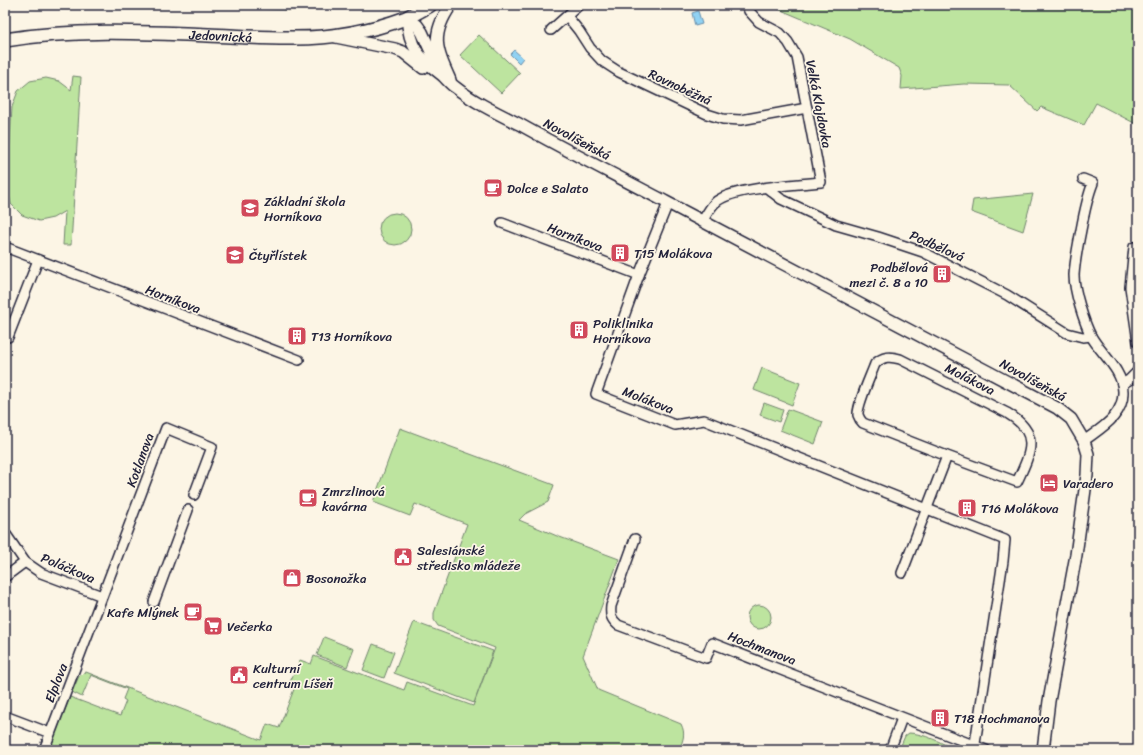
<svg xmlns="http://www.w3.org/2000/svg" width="1143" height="755" viewBox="0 0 1143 755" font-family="Sriracha,sans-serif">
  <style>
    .green { fill: #bde49f; stroke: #70836d }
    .water { fill: #91d2f3; stroke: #658ca9 }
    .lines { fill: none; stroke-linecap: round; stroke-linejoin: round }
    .minor-casing { stroke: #22223b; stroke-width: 12 }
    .tertiary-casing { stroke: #22223b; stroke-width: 14 }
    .secondary-casing { stroke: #22223b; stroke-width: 16 }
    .minor { stroke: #fcf5e5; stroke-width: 9 }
    .tertiary { stroke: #fcf5e5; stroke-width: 11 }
    .secondary { stroke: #fcf5e5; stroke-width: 13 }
    .labels { text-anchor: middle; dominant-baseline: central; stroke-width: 3.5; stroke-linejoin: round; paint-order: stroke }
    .street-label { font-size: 13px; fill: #22223b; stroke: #fcf5e5 }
    .poi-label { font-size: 13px; fill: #22223b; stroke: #fcf5e5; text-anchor: start }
  </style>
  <rect width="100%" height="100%" fill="#fcf5e5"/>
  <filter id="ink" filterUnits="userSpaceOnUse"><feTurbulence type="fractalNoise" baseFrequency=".025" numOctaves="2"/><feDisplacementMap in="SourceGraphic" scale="8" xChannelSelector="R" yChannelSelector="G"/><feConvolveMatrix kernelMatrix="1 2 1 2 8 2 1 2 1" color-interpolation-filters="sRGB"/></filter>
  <g filter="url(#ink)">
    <g class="green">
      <path d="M201,5h92l-3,5z"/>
      <path d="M769,5h369v120l-42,-22 -12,22 -43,-18 -4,4 -28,-26 -45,-1 -63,5 1,-13 -3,-8 -49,-29z"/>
      <path d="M479,35l41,38 -19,20 -41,-38z"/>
      <path d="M73,76l8,1 -10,168h-8l2,-34 -12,7 -14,3 -17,-6 -11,-11 -4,-18 5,-79 6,-16 12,-10 16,-3 13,3 12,9z"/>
      <path d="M1033,194l-10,37 -52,-19 2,-12z"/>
      <circle cx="395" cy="229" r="16"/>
      <path d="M762,368l38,15 -8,22 -38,-15z"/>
      <path d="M764,403l19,7 -4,12 -19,-7z"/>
      <path d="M788,409l35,13 -8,22 -35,-14z"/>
      <path d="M400,428l154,57 -6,17 -23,12 -6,6 38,16 62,23 -36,97 15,34 83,34c5,10 2,16 -2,26h-630l21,-53 50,19 6,-15 -3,-2 4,-10 -36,-14 -9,22 -10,-5 7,-16 7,-4 175,68 6,-16 12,4 17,-44 -6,-2 10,-22 11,4 3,-8 90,34 3,-8 66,24 22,-58 -57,-22 -4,-6v-7l33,-89 -52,-20 -5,12 -37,-14z"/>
      <circle cx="759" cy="617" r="12"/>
      <path d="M414,622l79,29 -19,52 -80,-30z"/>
      <path d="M324,637l30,12 -7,18 -30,-12z"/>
      <path d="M373,644l21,8 -10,26 -21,-8z"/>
      <path d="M909,733c13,0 35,10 45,17h-55l6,-14z"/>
    </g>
    <g class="water">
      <path d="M698,11l4,13 -7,2 -3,-13z"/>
      <path d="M514,50l9,8 -4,5 -9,-9z"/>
    </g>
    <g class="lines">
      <g class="minor-casing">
        <g id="minor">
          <path d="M567,16l12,15 11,17 12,13 17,11 88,42 16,5 18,1 66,-12"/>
          <path d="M551,30l28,-25"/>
          <path d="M1083,179l10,4c-6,15 -9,31 -12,47 -3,15 -6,30 -7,45 0,16 10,47 17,61 10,18 31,33 32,55 1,25 -22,37 -39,50"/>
          <path d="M767,188l14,11 55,26 42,12 45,15 84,43 60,38 16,4 8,-1"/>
          <path d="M668,203l-29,72 -43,119 79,31 29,-5 301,120 -2,21 -29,189"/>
          <path d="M702,221c5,-6 8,-15 15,-20 19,-14 79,-16 104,-19l-24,-125 -9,-15 -8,-9 -21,-11 -10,-11 -2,-6"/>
          <path d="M502,223l137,52"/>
          <path d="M5,247l294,113"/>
          <path d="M1134,247l-4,40 8,55"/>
          <path d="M8,337l30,-77"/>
          <path d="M1122,384l7,-4 9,-9"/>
          <path d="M5,533l20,29 16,11 61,23"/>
          <path d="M635,539l-24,67c-1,9 0,13 7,19l88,33 6,-15 274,107"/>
          <path d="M902,573l45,-117 70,26c14,-30 24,-49 -10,-69l-107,-54c-10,-3 -17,-3 -25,5 -4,11 -18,41 -17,51 1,3 3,6 5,8l84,33"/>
          <path d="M5,577l20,-15"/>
          <path d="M154,602l34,-92"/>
          <path d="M5,716l45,17"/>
          <path d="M44,750l122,-322 46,19 -18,48"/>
          <path d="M890,750l12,-32"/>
        </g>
      </g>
      <g class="tertiary-casing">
        <g id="tertiary">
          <path d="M407,17c2,30 11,40 34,57 5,4 9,10 14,13 19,15 42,26 64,37 48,27 98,52 147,78 131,68 261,137 391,206l14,11 13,22 4,13 -1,21 -11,80 -27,146 -6,49"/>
          <path d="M407,17l10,8 5,7 16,35"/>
          <path d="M336,37l59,12 8,3 20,16"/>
          <path d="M450,80c-14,-31 -20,-45 1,-75"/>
        </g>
      </g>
      <g class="secondary-casing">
        <g id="secondary">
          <path id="s1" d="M5,40c67,-11 135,-8 203,-5 26,1 53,3 79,3 40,1 81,-6 119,-20 8,-4 17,-9 24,-13"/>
        </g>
      </g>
      <use href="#minor" class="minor"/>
      <use href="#tertiary" class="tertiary"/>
      <use href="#secondary" class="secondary"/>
    </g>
  </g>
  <defs>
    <g id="cafe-square" transform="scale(1)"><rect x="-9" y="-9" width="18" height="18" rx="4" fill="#d1495b" stroke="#fcf5e5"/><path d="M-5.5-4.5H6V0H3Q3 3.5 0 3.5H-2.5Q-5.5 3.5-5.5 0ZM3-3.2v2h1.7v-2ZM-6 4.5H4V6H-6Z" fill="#fff"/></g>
    <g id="school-square" transform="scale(1)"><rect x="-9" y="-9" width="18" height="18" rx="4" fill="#d1495b" stroke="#fcf5e5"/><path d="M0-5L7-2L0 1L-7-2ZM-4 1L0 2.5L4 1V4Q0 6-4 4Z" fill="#fff"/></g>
    <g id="building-square" transform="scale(1)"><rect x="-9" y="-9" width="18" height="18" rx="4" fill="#d1495b" stroke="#fcf5e5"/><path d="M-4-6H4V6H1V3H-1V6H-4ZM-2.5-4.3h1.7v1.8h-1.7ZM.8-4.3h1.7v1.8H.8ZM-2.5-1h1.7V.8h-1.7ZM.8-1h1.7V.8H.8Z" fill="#fff"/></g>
    <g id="hotel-square" transform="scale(1)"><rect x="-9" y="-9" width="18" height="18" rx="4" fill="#d1495b" stroke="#fcf5e5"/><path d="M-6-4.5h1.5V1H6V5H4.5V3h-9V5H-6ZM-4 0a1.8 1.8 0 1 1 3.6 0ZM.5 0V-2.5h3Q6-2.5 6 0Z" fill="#fff"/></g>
    <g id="civic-square" transform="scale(1)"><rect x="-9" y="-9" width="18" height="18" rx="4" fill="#d1495b" stroke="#fcf5e5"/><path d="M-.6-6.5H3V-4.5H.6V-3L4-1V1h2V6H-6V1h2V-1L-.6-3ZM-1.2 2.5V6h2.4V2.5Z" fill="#fff"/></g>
    <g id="shop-square" transform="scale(1)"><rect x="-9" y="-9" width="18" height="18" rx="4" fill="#d1495b" stroke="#fcf5e5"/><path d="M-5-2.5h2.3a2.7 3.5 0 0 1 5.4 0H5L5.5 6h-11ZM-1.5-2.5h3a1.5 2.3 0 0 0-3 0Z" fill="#fff"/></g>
    <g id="supermarket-square" transform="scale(1)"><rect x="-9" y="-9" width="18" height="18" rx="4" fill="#d1495b" stroke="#fcf5e5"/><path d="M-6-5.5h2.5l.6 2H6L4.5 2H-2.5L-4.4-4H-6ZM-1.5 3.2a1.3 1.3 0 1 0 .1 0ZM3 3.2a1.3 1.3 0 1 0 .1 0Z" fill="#fff"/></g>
  </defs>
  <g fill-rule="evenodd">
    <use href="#cafe-square" x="493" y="188"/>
    <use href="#school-square" x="250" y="208"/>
    <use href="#building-square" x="620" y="253"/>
    <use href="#school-square" x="235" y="255"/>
    <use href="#building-square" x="942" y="274"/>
    <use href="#building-square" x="579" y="330"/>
    <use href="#building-square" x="297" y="336"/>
    <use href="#hotel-square" x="1049" y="483"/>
    <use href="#cafe-square" x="308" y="498"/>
    <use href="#building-square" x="967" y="508"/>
    <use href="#civic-square" x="403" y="557"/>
    <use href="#shop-square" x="292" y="578"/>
    <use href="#cafe-square" x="193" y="612"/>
    <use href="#supermarket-square" x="213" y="626"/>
    <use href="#civic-square" x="239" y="675"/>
    <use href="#building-square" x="940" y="718"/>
  </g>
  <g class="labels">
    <g class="street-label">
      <text stroke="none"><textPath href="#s1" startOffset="216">Jedovnická</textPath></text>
      <text transform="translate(680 87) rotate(25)">Rovnoběžná</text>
      <text transform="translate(819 104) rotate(79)">Velká Klajdovka</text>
      <text transform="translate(577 139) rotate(28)">Novolíšeňská</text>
      <text transform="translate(575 237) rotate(21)">Horníkova</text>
      <text transform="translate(937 246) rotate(24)">Podbělová</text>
      <text transform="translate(173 299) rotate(21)">Horníkova</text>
      <text transform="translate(970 379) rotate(27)">Molákova</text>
      <text transform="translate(1033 380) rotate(29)">Novolíšeňská</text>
      <text transform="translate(648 400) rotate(21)">Molákova</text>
      <text transform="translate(140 460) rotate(-70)">Kotlanova</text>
      <text transform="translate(68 568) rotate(23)">Poláčkova</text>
      <text transform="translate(762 648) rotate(21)">Hochmanova</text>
      <text transform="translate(56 683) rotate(-69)">Elplova</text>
    </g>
    <g class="poi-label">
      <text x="507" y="188">Dolce e Salato</text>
      <text x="264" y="201">Základní škola<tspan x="264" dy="15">Horníkova</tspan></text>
      <text x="634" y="253">T15 Molákova</text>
      <text x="249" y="255">Čtyřlístek</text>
      <text x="928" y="267" text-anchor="end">Podbělová<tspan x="928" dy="15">mezi č. 8 a 10</tspan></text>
      <text x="593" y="323">Poliklinika<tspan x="593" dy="15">Horníkova</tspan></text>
      <text x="311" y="336">T13 Horníkova</text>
      <text x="1063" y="483">Varadero</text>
      <text x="322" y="491">Zmrzlinová<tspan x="322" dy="15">kavárna</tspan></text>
      <text x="981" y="508">T16 Molákova</text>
      <text x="417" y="550">Salesiánské<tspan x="417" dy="15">středisko mládeže</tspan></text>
      <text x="306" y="578">Bosonožka</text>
      <text x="179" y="612" text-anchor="end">Kafe Mlýnek</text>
      <text x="227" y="626">Večerka</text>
      <text x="253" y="668">Kulturní<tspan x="253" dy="15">centrum Líšeň</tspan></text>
      <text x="954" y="718">T18 Hochmanova</text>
    </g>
  </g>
  <rect width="1143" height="755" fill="none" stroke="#fcf5e5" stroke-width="20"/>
  <rect x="10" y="10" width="1123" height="735" fill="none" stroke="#22223b" stroke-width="1.5" filter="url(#ink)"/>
</svg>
